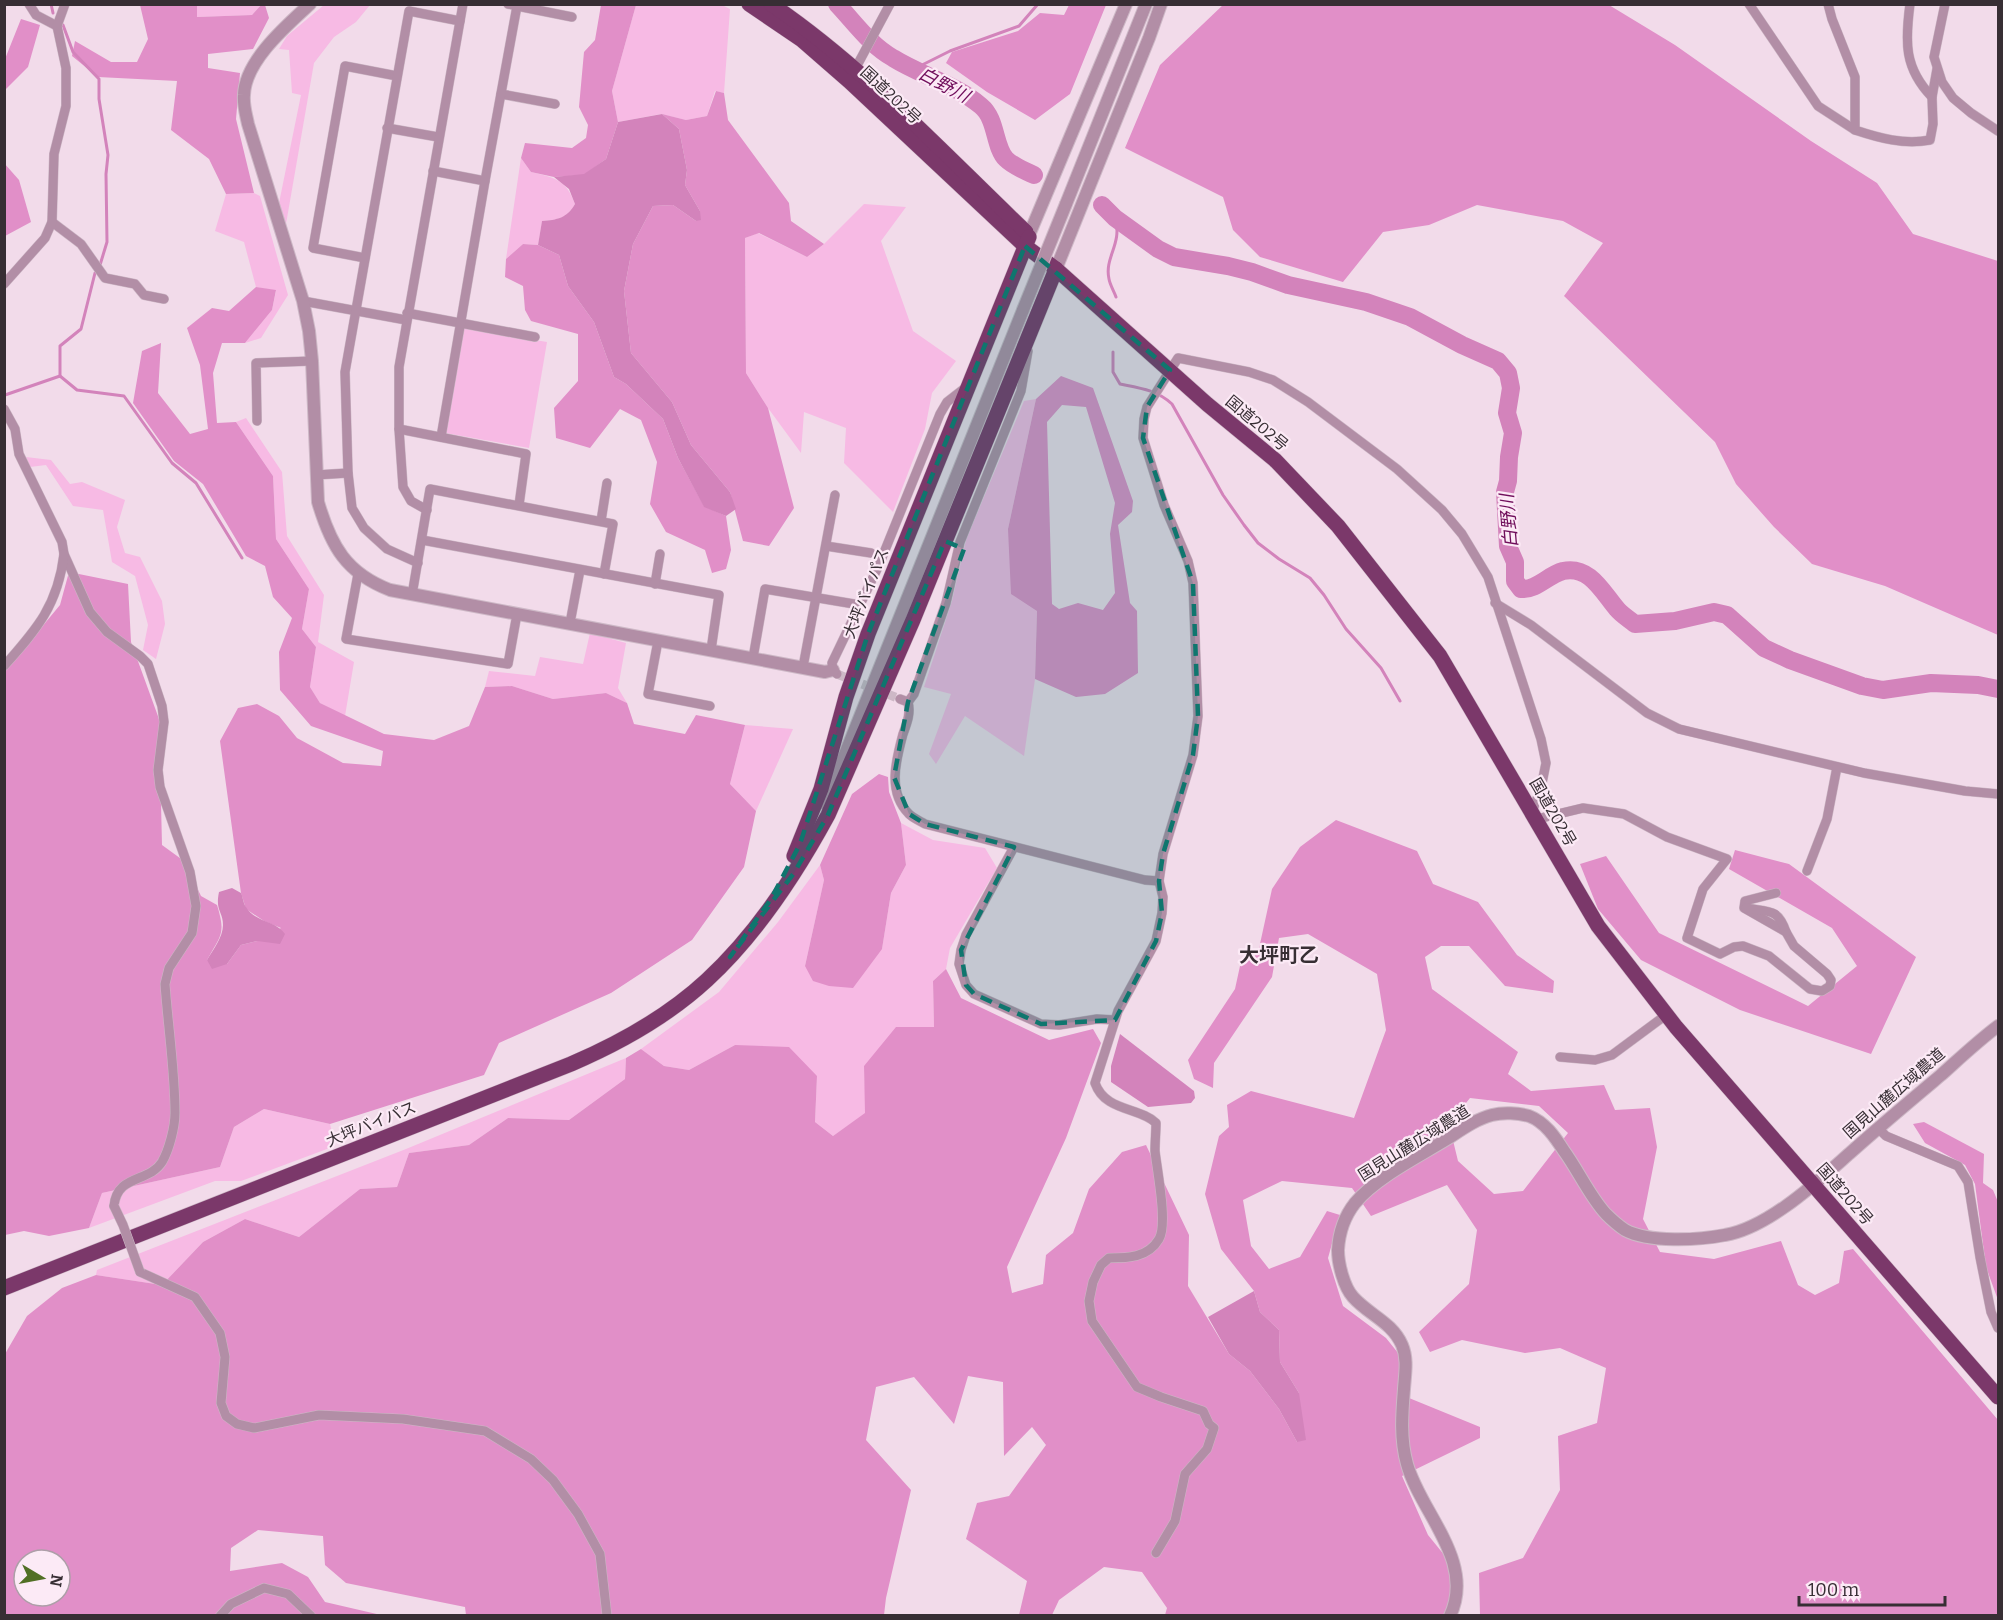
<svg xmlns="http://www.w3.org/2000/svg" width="2003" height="1620" viewBox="0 0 2003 1620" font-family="Bitter,'Noto Sans JP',serif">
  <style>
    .green { fill: #f7bae4 }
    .forest { fill: #e18fc8; fill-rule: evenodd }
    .water { fill: #d383bb }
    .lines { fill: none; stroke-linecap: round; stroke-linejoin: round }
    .stream { stroke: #d383bb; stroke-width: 3 }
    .river { stroke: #d383bb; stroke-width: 18 }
    .minor-tunnel { stroke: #cdb8c6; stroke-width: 9; stroke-dasharray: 9 4.5; stroke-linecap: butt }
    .minor-casing { stroke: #cdb8c6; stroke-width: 10 }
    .tertiary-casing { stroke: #cdb8c6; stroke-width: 14 }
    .trunk-casing { stroke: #cdb8c6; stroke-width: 16 }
    .minor { stroke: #b28ea6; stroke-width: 9 }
    .tertiary { stroke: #b28ea6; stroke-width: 12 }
    .trunk { stroke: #7b386a; stroke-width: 15 }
    .minor-bridge-casing { stroke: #cdb8c6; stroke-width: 10; stroke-linecap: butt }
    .tertiary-bridge-casing { stroke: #cdb8c6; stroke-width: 14; stroke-linecap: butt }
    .minor-bridge { stroke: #b28ea6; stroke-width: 9 }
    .tertiary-bridge { stroke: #b28ea6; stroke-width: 12 }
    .marked { fill: #0f766e; fill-opacity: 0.2; stroke: #0f766e; stroke-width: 4.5; stroke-dasharray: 12 8; stroke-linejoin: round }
    .labels { text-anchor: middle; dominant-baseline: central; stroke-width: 4.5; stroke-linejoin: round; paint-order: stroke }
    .street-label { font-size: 16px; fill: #372e34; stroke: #fceaf6 }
    .water-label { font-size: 18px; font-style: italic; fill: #700e5b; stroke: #fceaf6 }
    .quarter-label { font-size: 20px; font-weight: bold; fill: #372e34; stroke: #fceaf6 }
  </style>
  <rect width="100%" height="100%" fill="#f2dbea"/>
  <g class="green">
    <path d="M720,4l10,5 -6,84 -9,-2 -8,25 -21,4 -25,-6 -43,8 -6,-31 24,-86z"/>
    <path d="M197,5h64l-9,10 -56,2z"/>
    <path d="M324,5h46l-14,17 -22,15 -20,26 -28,161 -7,-21 22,-108 -9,-2 -3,-43 -10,-1 8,-13z"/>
    <path d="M521,158l10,14c24,6 35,7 44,32 -8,14 -17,16 -33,17l-4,24 -15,-1 -17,15z"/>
    <path d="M254,193l6,3 28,99 -27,43 -16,5 27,-33 4,-19 -20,-4 -12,-45 -29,-11 11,-37z"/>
    <path d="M864,204l42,3 -25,34 32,90 43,30 -24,32 -7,36 -32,83 -49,-49 2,-35 -42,-16 -3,41 -33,-45 -22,-35 -1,-135 13,-5 49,24 17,-13z"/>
    <path d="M463,328l84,14 -18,106 -84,-15z"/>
    <path d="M1036,399l-28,130 29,82 -2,68 -11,77 -59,-40 -29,48 -7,-10 22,-60 -27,-7 28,-86 14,-61 58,-139z"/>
    <path d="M246,418l36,54 5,64 37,59 -6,47 36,20 -9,54 -25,-13 -10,-16 6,-40 -14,-18 7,-40 -33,-50 -3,-63 -37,-54z"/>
    <path d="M26,457l25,3 19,24 12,-2 43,18 -8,27 8,26 15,4 22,44 3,23 -9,35 -13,-9 5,-25 -13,-49 -23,-14 -9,-52 -30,-4 -27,-41 -16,2z"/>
    <path d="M590,633l36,10 -8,45 9,15 -21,-10 -53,6 -41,-13 -27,1 4,-16 46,5 5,-19 43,7z"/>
    <path d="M745,725l48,4 -37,82 -26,-27z"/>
    <path d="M901,823l32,17 52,8 12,20 -47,80 -4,21 -13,12 1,46 -70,39 2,47 -33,23 -18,-14 2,-46 -82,-31 -46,25 -25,-4 -23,-17 78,-57 59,-70 42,-57 4,15 -19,86 77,-17 9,-56 15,-28z"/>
    <path d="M626,1058l-1,21 -56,41 -61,-2 -39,27 -60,8 -12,34 -37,2 -61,48 -54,-18 -42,23 -41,43 -66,-10 1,-5 309,-121z"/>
    <path d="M264,1109l66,15 5,22 -94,35h-26l-126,47 13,-35 118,-26 14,-40z"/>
  </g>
  <g class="forest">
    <path d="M1224,4l385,1 66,40 136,96 66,42 36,51 85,27v374l-113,-49 -73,-22 -38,-37 -38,-43 -21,-42 -151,-146 39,-53 -40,-22 -86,-16 -48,20 -46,7 -40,50 -83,-25 -27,-27 -10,-33 -98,-49 35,-83z"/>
    <path d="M140,5h57v12l55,-2 9,-10h4l4,13 -16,31 -45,5v14l32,5 -4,46 18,74 -28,1 -17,-35 -38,-29 6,-49 -79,-4 -26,-21 3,-15 36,21h26l11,-23z"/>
    <path d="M601,5h35l-24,86 6,31 -12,37 -22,16 -30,2 -23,-5 -10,-14 4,-15 47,5 14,-10 2,-13 -9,-18 5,-55 11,-12z"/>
    <path d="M1069,5h37l-36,89 -35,26 -48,-28 -41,-29 6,-11 66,-21 22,-18 24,2z"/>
    <path d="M21,19l19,6 -12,42 -23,23v-31z"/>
    <path d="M716,91l8,2 4,27 61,83 2,18 33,23 -17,13 -48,-24 -14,5 1,135 22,35 26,100 -25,38 -26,-5 -13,-49 -39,-47 -19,-43 -41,-49 -7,-62 9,-47 20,-38 20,-1 23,16 4,-10 -15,-26 2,-15 -8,-41 -17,-15 24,6 21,-4z"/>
    <path d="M4,163l15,17 12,42 -26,14z"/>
    <path d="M523,244l15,1 21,10 9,31 26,36 20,55 12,7 37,35 15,39 26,48 22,10 5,34 -5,19 -14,4 -7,-23 -39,-18 -16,-28 7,-42 -16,-42 -21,-11 -30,39 -34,-10 -2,-30 24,-27v-47l-47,-13 -6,-11 -2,-24 -18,-9 1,-18z"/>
    <path d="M256,287l20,3 -4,20 -27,33h-23l-9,30 4,50 19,-1 37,54 3,63 33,50 -7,40 14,18 -6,40 10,16 64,31 50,6 35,-14 16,-39 27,-1 41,13 53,-6 21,10 7,21 51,10 11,-19 49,10 -15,59 26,27 -12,56 -52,73 -81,53 -112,50 -15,32 -154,49 -66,-15 -30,18 -14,40 -118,26 -13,35 -40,8 -25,-5 -19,4 -1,-567 27,-28 29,-35 9,-33 59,12 3,58 28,77 3,126 22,16 17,35 16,9c9,29 4,30 -10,55l20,4 14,-19 16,-4 24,-13 -17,-7 -18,-12 -5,-16 -21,-152 18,-33 19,-4 22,12 18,22 46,25 38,3 2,-15 -72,-25 -31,-36 -1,-38 13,-34 -19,-21 -8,-31 -19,-10 -43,-72 -29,-23 -41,-58 9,-52 19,-8 -3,50 32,41 18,-5 -8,-64 -13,-37 25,-20 17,3z"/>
    <path d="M1061,376l32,12 40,113 -1,11 -14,13 12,78 7,8 1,62 -33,21 -29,3 -41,-18 2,-68 -26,-17 -3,-65 28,-130zM1062,405l24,2 29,96 -5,31 5,59 -12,17 -25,-7 -19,6 -7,-5 -5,-182z"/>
    <path d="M879,774l9,3 1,15 12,31 5,42 -15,28 -9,56 -29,39 -24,-2 -16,-5 -8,-15 19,-86 -4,-15 32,-71z"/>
    <path d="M1336,820l81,31 16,33 45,18 39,53 37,26 -1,12 -48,-7 -36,-40h-28l-16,11 7,32 86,63 -10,22 23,17 73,-6 11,25 35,-2 7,39 -14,72 17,33 54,7 67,-18 17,44 17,10 24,-12 5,-32 9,-2 145,171v195h-518l-1,-42 44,-15 37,-68 -2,-54 39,-13 9,-55 -46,-20 -35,5 -63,-13 -32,12 -11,-20 50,-48 8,-54 -30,-45 -76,31 -19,-28 -70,-7 -39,19 8,46 18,23 31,-12 27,-46 13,4 -12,43 15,48 43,32 25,31 -2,29 71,29v11l-78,38 26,59 26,32v48h-289l2,-7 -25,-36 -38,-5 -45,33 -7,15h-33l8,-34 -61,-42 11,-36 32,-7 37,-51 -14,-18 -28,29 -1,-74 -35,-6 -14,48 -40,-47 -38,10 -10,53 45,50 -25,108 -2,17h-418l-1,-8 -119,-24 -21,-18 -2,-29 -65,-6 -27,18 -1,23 52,-8 26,14 17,25 56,13 -376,1v-262l22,-38 35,-28 34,-13 66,10 41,-43 42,-23 54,18 61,-48 37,-2 12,-34 60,-8 39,-27 61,2 56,-41 1,-21 15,-9 23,17 25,4 46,-25 54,2 28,29 -2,46 18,14 32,-23 -1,-47 32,-39h38l-1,-46 13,-12 15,29 88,42 44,-11 8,14 -35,95 -59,129 5,26 31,-9 3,-29 27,-22 16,-44 33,-37 24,-7 43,90 -1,51 41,68 21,17 29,38 18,33 2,-49 -19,-31 -1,-32 -19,-18 -6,-21 -33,-42 -16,-55 14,-58 10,-9 -2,-22 24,-14 103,27 32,-88 -9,-56 -69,-40 -29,4 -7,39 -58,86 -1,25 -19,-9 -6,-19 47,-71 5,-23 18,-13 14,-64 28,-42zM1470,1098l69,8 29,27 -45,58 -29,3 -36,-33 -9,-37zM24,1560h36v36h-36z"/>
    <path d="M1735,850l54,14 127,93 -45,97 -131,-44 -99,-50 -43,-51 -18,-45 26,-8 53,77 149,73 49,-40 -25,-38 -103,-59z"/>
    <path d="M1924,1122l60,32 -1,29 10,7 5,12v98l-12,-33 -11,-83 -10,-19 -40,-22 -12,-19z"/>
  </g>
  <g class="water">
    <path d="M662,114l17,15 8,41 -2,15 15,26 1,9 -5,1 -23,-16 -20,1 -20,38 -9,47 7,62 41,49 19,43 39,47 6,17 -10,7 -22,-9 -26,-49 -15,-39 -37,-35 -12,-7 -20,-55 -26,-36 -9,-31 -21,-10 4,-24c15,-1 25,-3 33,-17l-6,-15 -15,-12 30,-3 22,-15 12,-37z"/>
    <path d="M232,888l9,5c2,4 2,10 5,14 8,15 31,14 39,27l-5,10 -23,-3 -16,4 -14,19 -15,5 -5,-9c6,-10 16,-23 16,-35 0,-14 -8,-14 -4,-33z"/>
    <path d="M1120,1034l74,57 1,7 -4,5 -43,4 -37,-25v-16z"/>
    <path d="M1254,1291l6,21 19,18 1,32 19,31 7,47 -9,2 -18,-33 -29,-38 -21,-17 -21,-37z"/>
  </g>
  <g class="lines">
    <g class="stream">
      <path d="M51,4l2,9"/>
      <path d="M63,25l10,27 26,27v20l9,56 -2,19 1,68 -7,23"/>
      <path d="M915,71l9,-7 26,-13 69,-25 19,-22"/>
      <path d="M1115,218c8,26 -11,39 -6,61 1,6 5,12 7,18"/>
      <path d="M95,273l-14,56 -21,17v30l17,14 47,6 48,67 24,20 46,75"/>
      <path d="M1113,352v20l7,12c20,4 37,6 52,20l51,91 21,30 14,18 21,16 31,19 14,17 22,34 35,39 19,33"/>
      <path d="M5,395l55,-19"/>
    </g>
    <g class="river">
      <path d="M837,4c18,19 33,41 56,54 29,18 62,26 88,48 16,13 13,41 25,53 8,8 18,11 28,16"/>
      <path d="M1102,205l13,13 43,31 16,8 54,9 24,6 36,13 78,17 44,15 52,28 36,16 10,12 3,15 -4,25 6,20 -4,24 -1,24 -3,11 3,54 7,16v19l6,8c16,1 27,-14 42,-18 27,-6 40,22 54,38 5,6 12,10 18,15l40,-3 39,-9 13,3 37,33 26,12 72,26 21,4 48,-7 47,2 20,4"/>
    </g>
    <path class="minor-tunnel" d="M837,674l63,25"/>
    <g class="minor-casing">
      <g id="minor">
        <path d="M29,4l7,11 21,11"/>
        <path d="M1749,4l69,102 37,24"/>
        <path d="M1828,4l4,15 23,58v53c24,8 49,15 75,10l3,-16 -1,-27 5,-28"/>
        <path d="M1910,4c-5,38 -6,64 22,93"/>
        <path d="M1945,4l-11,53 8,25 11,16 18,15 27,18"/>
        <path d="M517,6l55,11"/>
        <path d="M853,73l37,-69"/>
        <path d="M501,94l54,10"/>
        <path d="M387,128l51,9"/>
        <path d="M433,171l52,10"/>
        <path d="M52,222l29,22 24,34 30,6 9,11 20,4"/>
        <path d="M365,258l-52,-10 32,-182 52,10"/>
        <path d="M4,284l41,-46 7,-16 2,-68 12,-48v-38l-9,-42 8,-22"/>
        <path d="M303,301l103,19"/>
        <path d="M407,313l128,24"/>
        <path d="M4,409l11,20 4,25 43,88 2,12 26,58 17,20 33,24 8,8 14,42 2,16 -6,48 2,17 30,85 6,34 -4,27 -23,35 -4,16c3,42 10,88 10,129 0,14 -6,37 -13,49 -13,21 -45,12 -48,44"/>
        <path d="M257,421l-1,-58 56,-2"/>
        <path d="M399,429l127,25 -7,51"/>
        <path d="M441,437l44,-256 32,-175 -9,-2"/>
        <path d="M316,475l32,-2"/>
        <path d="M427,510l-16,-9 -8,-14 -4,-58v-62l64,-363"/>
        <path d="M601,521l6,-38"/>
        <path d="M422,540l297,55 -8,55"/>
        <path d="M826,546l45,7"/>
        <path d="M418,563l-31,-14 -23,-21 -12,-20 -4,-35 -3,-101 64,-361 51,10"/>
        <path d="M358,574l-12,65 162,25 9,-50"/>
        <path d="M655,584l5,-30"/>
        <path d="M412,595l18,-106 183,35 -9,50"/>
        <path d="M1495,603l36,22 116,88 32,16 185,44 101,18 33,3"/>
        <path d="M570,623l10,-53"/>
        <path d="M658,641l-10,53 62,12"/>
        <path d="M753,658l12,-69 95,16"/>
        <path d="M4,666c33,-37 54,-61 60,-112"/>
        <path d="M803,667l32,-172"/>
        <path d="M837,674l-4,-4 -1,-7 47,-98 61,-151 7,-12 18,-14"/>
        <path d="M900,699l8,3 6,-8 32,-91 14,-61 61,-151 7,-40"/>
        <path d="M908,702c3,11 -1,21 -5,32 -7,26 -16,58 6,80 4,4 11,7 16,10l220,56 14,1"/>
        <path d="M1537,819l46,-11 41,6 43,23 60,22 -24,30 -16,49 33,16 14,-7 9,-1 26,10 41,33 12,2 8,-5 1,-6 -4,-6 -33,-28 -8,-14 -42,-24 1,-7 31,-8"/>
        <path d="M1014,847l-48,88 -5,15 -2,14 7,21 8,9 67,30 18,1 38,-6 18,1"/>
        <path d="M1807,871l20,-52 10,-52"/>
        <path d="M1746,908c23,4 32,0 40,24"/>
        <path d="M1560,1057l35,3 17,-5 54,-40"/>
        <path d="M1878,1128l8,8 72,30 10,16 12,75 11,55 7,16"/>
        <path d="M140,1272l55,25 25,36 5,24 -4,46 5,13 11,8 17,4 65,-13 84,4 82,12 46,28 22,21 25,34 22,40 7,62"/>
        <path d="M1156,1553l19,-32 10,-47 22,-25 7,-21 -5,-4 -6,-13 -42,-14 -24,-10 -45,-66 -3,-20 4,-19 8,-17 8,-7c18,0 39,0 50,-19 9,-15 -2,-69 -4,-88 0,-10 1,-19 1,-28 -16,-16 -51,-11 -61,-40l23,-72 38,-70 6,-28 1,-16 -4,-16 4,-27 30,-99 5,-39 -5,-133 -5,-22 -24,-56 -21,-67 1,-19 3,-12 31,-49 71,14 24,8 35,22 89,67 45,41 20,24 26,43 53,162 5,24 -5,25 -9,24"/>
        <path d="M220,1616l11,-12 33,-16 24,6 23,22"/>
      </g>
    </g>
    <g class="tertiary-casing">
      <g id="tertiary">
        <path d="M310,4c-24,22 -65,57 -66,91 -1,10 2,19 4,29l55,177 6,30 3,30 6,141c13,44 28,71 72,88l435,82 8,-2"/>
        <path d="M1066,204l80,-200"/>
        <path d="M1029,235l97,-231"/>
        <path d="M1056,269l93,-231 12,-34"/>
        <path d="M825,804l198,-494"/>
        <path d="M1450,1616c26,-55 -30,-104 -43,-152 -7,-25 -5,-50 -3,-75 1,-15 4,-30 -2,-44 -10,-23 -33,-30 -49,-48 -9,-10 -15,-33 -15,-47 1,-18 6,-33 17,-47 22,-26 63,-46 92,-64 14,-9 29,-20 45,-24 11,-3 26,-2 37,1 16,6 26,21 35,35 14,19 26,46 42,63 5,5 13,12 19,16 24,13 74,10 100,5 43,-7 93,-54 125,-82 30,-27 60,-52 91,-78 19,-17 37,-34 57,-49"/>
      </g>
    </g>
    <g class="trunk-casing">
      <g id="trunk">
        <path d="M749,4l53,36 47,41 176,165 31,23 151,135 68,56 63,66 102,130 158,270 78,101 322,370"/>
        <path d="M771,4c93,63 173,150 255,228"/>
        <path d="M794,856l27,-67 25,-92 22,-63 161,-397"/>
        <path d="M4,1288l567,-224c49,-21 96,-47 136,-84 49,-45 89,-106 121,-165l85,-195 143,-351"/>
      </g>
    </g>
    <use href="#minor" class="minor"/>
    <use href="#tertiary" class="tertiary"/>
    <use href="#trunk" class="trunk"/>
    <g class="minor-bridge-casing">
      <path id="minor-bridge" d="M114,1206l9,19 17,47"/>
    </g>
    <g class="tertiary-bridge-casing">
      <path id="tertiary-bridge" d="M1023,310l43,-106"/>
    </g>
    <use href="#minor-bridge" class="minor-bridge"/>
    <use href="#tertiary-bridge" class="tertiary-bridge"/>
  </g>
  <path class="marked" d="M1025,246l145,124 -23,37 -4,31 50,145 5,133 -5,39 -30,99 -4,27 3,32 -6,28 -41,79 -74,4 -67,-30 -8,-9 -5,-35 53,-103 -89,-23 -16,-10 -15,-37 14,-75 56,-153 -19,-8 -117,274 -34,58 -64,84 41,-58 29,-55 68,-210z"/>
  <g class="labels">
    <g class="street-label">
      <text transform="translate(891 95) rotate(43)">国道202号</text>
      <text transform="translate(1257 423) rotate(40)">国道202号</text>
      <text transform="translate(866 593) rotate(-68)">大坪バイパス</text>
      <text transform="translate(1553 812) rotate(60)">国道202号</text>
      <text transform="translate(1894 1093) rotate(-41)">国見山麓広域農道</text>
      <text transform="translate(371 1124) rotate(-22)">大坪バイパス</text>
      <text transform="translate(1414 1143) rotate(-32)">国見山麓広域農道</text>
      <text transform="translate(1845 1194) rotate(49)">国道202号</text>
    </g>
    <g class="water-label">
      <text transform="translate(944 85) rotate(28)">白野川</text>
      <text transform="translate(1509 521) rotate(-95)">白野川</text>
    </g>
    <g class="quarter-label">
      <text x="1279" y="955">大坪町乙</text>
    </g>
  </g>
  <rect width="2003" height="1620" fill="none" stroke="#372e34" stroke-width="12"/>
  <g transform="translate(42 1578) rotate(100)"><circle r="28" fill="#fceaf6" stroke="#ad9fa8" stroke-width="1.5"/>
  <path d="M0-4.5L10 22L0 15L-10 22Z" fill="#516f25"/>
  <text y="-9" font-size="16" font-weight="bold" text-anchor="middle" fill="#372e34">N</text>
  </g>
  <path d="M1799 1596v9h146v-9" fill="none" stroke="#372e34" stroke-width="3"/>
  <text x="1808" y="1596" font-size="18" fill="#372e34" stroke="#fceaf6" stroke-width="4.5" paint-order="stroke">100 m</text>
</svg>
